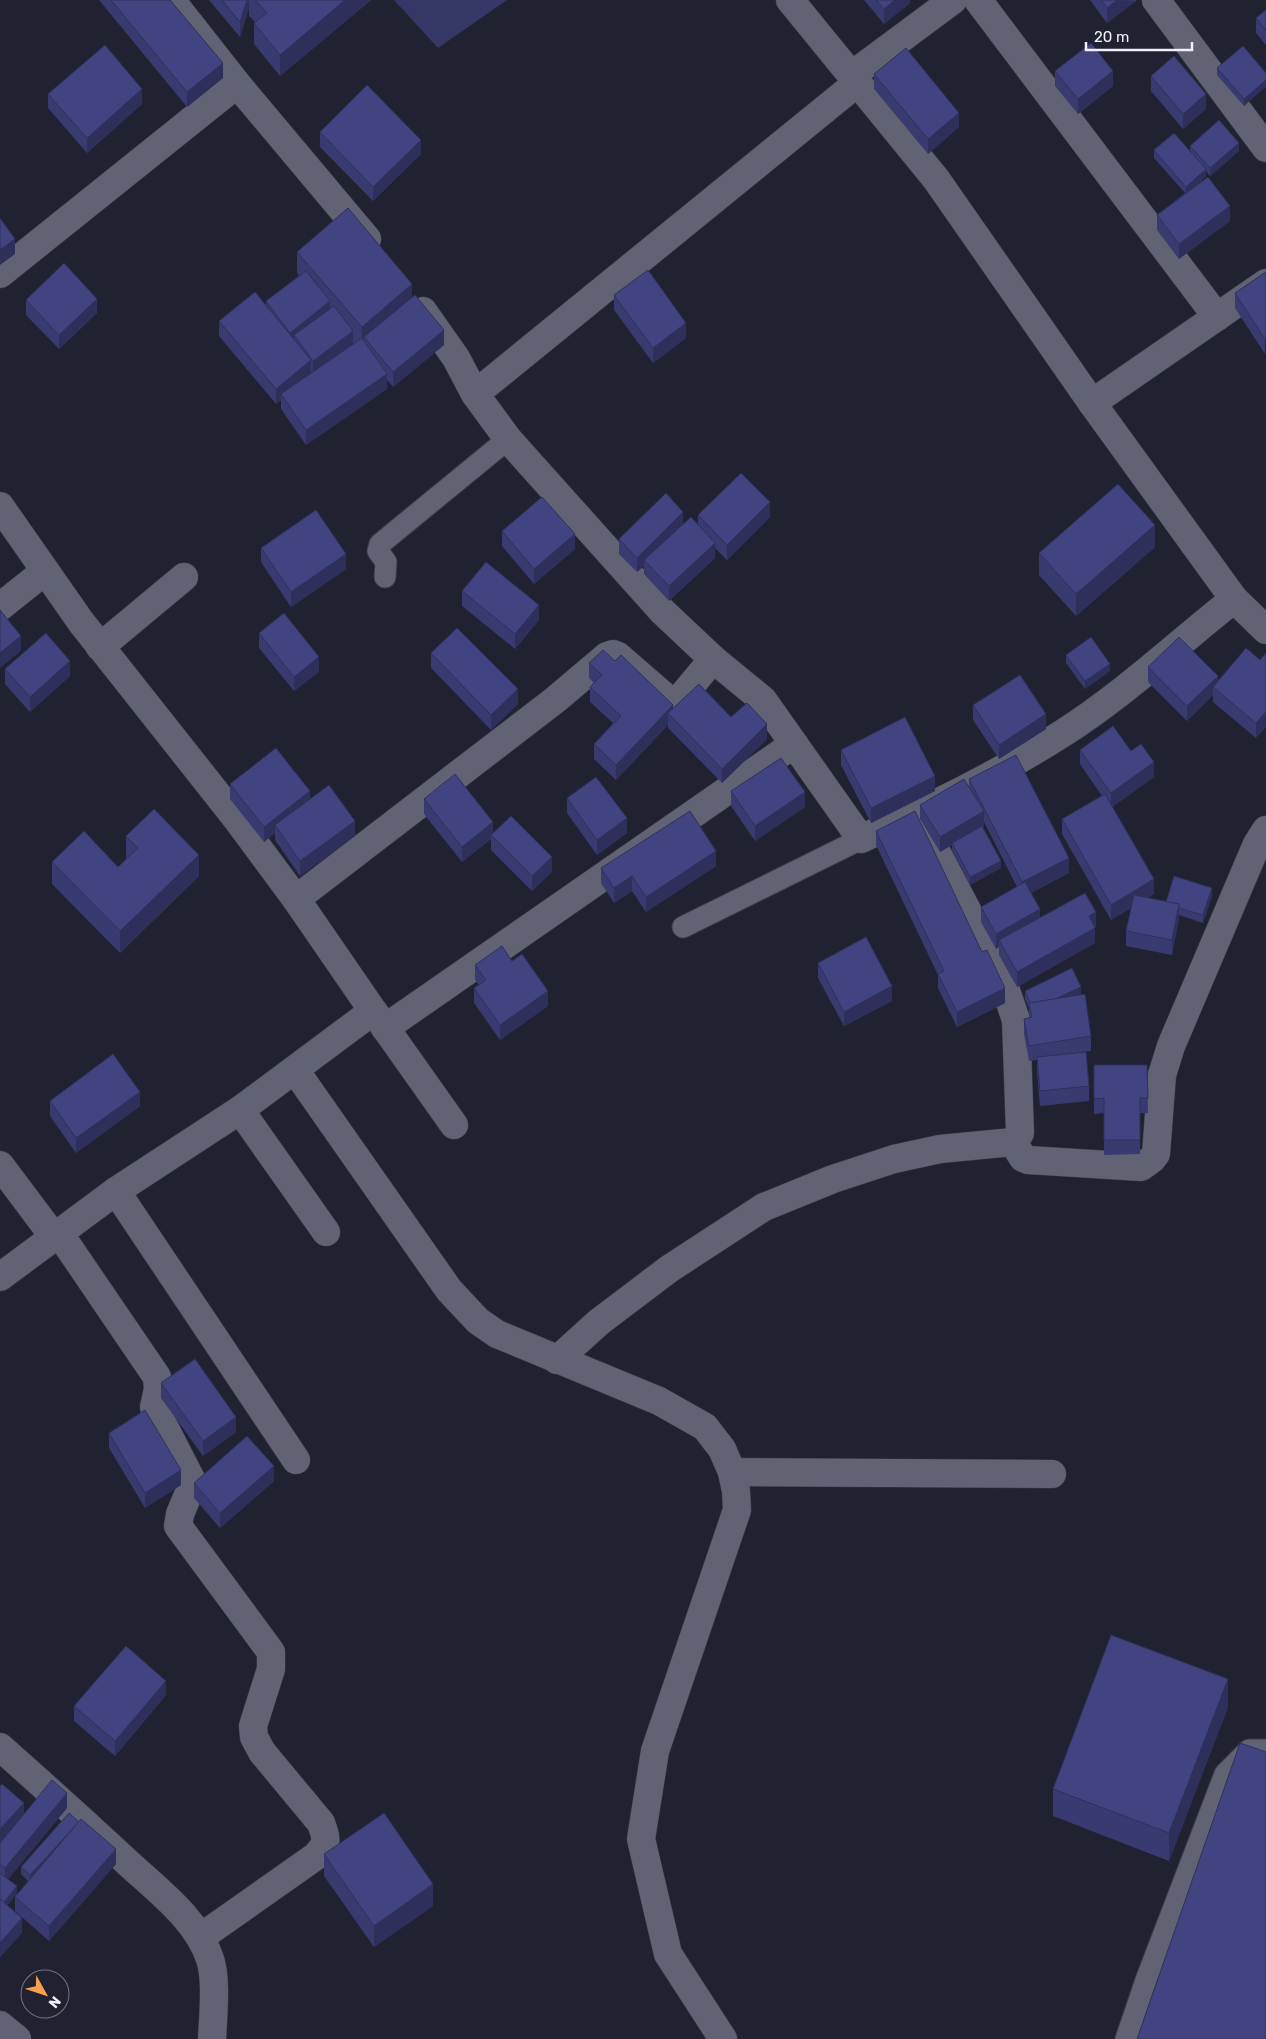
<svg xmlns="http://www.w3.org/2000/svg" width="1266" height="2039" viewBox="0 0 1266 2039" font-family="Rubik,sans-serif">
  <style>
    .green { fill: #353766 }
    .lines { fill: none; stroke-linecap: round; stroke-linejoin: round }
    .lane-casing { stroke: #3c3d4b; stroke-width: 23 }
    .street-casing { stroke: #3c3d4b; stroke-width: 29 }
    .lane { stroke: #616375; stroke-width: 21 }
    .street { stroke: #616375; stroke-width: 28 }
    .wall { fill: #393a70 }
    .shaded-wall { fill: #2e305b }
    .building { fill: #424482; stroke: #2e305b }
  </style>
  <rect width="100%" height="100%" fill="#202231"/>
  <path class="green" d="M394,0h113l-69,48z"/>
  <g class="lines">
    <g class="lane-casing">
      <g id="lane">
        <path d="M385,577l1,-15 -8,-11 2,-7 128,-105"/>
        <path d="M683,927l178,-88"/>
        <path d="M1126,2039l20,-59 79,-206 24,-24h17"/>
      </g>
    </g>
    <g class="street-casing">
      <g id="street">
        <path d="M171,0l66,84 130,155"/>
        <path d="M790,0l146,179 156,224 142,196 32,31"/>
        <path d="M978,0l239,317"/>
        <path d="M1156,0l110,148"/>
        <path d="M852,75l101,-75"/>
        <path d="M857,83l-382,311 33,45 154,172 51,48 50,41 98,139 49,-23"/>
        <path d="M0,274l237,-190"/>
        <path d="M423,311l33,47 19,36"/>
        <path d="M1092,403l174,-120"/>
        <path d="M0,506l81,116 155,196 60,81 77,112 -133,99 -124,81 -116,86"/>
        <path d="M0,607l45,-36"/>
        <path d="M100,647l84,-70"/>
        <path d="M296,899l259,-199 52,-44 6,-2 5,2 53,46 7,-1 35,-42"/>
        <path d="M374,1012l80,113"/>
        <path d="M385,1028l409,-284"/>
        <path d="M295,1070l154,220 29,31 19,13 162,67 46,26 17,22 10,23 4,19 1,19 -82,241 -14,88 27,115 55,85"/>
        <path d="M240,1110l86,122"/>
        <path d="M1013,1142l10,16 5,2 113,7 11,-8 4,-5 6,-79 9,-29 86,-202 9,-14"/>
        <path d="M0,1165l54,72"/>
        <path d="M116,1191l180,269"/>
        <path d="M59,1233l98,144 1,12 -4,18 39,76 -13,31 -2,12 93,126v17l-18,57 1,11 8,15 59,71c6,17 7,19 -5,33l-115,81"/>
        <path d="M557,1360l42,-38 70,-53 95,-62 69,-28 61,-20 46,-10 73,-7 7,-9 -4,-113 -16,-47 -84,-160c49,-23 98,-49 144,-78 62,-39 116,-90 174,-136"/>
        <path d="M732,1472l320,2"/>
        <path d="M0,1747c43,38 85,76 127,115 30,28 70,57 83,97 7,20 3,58 2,80"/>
        <path d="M0,2025l17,14"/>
      </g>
    </g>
    <use href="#lane" class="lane"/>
    <use href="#street" class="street"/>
  </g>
  <g class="wall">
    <path d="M99,0h71l53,78 -36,29z"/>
    <path d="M209,0h162l-91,76 -26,-32v-21l1,-1 -6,-6v-8l-9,29z"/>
    <path d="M864,0h46v3l-26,21z"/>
    <path d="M1090,0h46v1l-29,22z"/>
    <path d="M1266,10v35l-10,-12v-15z"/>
    <path d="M1217,68l49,5 -22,33 -27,-31z"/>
    <path d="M1055,71l58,15 -35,28 -23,-28z"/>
    <path d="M874,74l85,53 -31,27 -54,-65z"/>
    <path d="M1151,76l55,33 -23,20 -32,-38z"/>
    <path d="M48,94l94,10 -55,49 -39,-45z"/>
    <path d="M320,132l101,22 -48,47 -53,-54z"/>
    <path d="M1190,146l49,5 -29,25 -4,-5v5l-7,7 31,38 -51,38 -22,-29v-15l28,-22 -31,-35v-8l36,1z"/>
    <path d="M297,252l115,45 32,48 -51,42 -6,-7v9l-81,56 -25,-36v-9l-5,4 -57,-68v-15l47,-15v-5l33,-25 -2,-3z"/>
    <path d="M1266,272l-1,82 -30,-46v-15z"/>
    <path d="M614,295l72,43 -33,25 -39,-53z"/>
    <path d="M26,300l71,13 -38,36 -33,-34z"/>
    <path d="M698,515l72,2 -43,43 -12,-12v10l-46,43 -25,-27v-8l-7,6 -18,-18v-15l64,-16 15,2z"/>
    <path d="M502,531l73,18 -41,35 -32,-38z"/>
    <path d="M1155,547l-79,69 -37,-41v-22z"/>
    <path d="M261,548l85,21 -55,38 -30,-45z"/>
    <path d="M462,591l77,29 -24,29 -53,-43z"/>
    <path d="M259,633l60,39 -25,19 -35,-43z"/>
    <path d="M431,653l87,51 -27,26 -60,-62z"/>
    <path d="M1066,655l44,16 -25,18 -19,-26z"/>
    <path d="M1260,660l-4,78 -43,-36v-7l-26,26 -39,-39v-15l70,15z"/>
    <path d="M615,661l58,48 58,8 36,22 -45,44 -54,-55v-3l-52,55 -22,-21v-15l19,-21 -23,-21v-15l4,-4 -5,-5v-15z"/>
    <path d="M5,669l65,7 -40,36 -25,-28z"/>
    <path d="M973,705l73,24 -47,30 -26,-39z"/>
    <path d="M841,750l94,41 -64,32 -30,-58z"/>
    <path d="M1080,750l51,1 23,26 -42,30 42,87 -6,4 18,4 46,-6 -9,27 -24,-8v4l-7,36 -46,-9v-15l5,-23 -20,12 -49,-86v-15l40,-23 -22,-32z"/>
    <path d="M969,779l100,94 -38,20 9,25 56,9h-1v16l-78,44 -18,-32v-8l-3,2 -15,-27v-15l36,-20 -33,-65v4l-1,1 18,41 -31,17 -18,-35v-5l-12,7 -20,-33v-14l49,-17z"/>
    <path d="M230,784l80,16 45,36 -55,40 -25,-36v-7l-11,9 -34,-43z"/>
    <path d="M731,791l74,16 -50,34 -24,-35z"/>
    <path d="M567,798l60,35 -30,22 -30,-42z"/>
    <path d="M424,799l69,34 59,39 -20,19 -41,-41v-11l-29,23 -38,-48z"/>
    <path d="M876,831l106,121 23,51 -48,24 -19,-39v-13l-62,-130z"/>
    <path d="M126,836l73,40 -79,77 -68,-69v-22l66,5 9,-8 -1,-1z"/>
    <path d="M716,866l-70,46 -14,-21 -18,12 -13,-20v-15z"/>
    <path d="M512,961l36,45 -48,34 -26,-37v-15l5,-3 -4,-5v-15z"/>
    <path d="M818,963l74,38 -48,25 -26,-48z"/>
    <path d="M1025,991l56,3 -2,1 12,41v15l-9,1 7,34v15l-49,5 -3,-34v-12l-8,1 -5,-27v-15l5,-1v-10l-4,-9z"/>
    <path d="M1094,1065h53l1,48h-8v41l-36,1v-42l-10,1z"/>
    <path d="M50,1101l90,5 -64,47 -26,-37z"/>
    <path d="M161,1383l75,49 -33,24 -42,-58z"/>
    <path d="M109,1433l72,52 -36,23 -36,-60z"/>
    <path d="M274,1481l-54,47 -26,-30v-15z"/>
    <path d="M166,1695l-51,61 -41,-35v-15z"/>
    <path d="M1228,1707l-59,154 -116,-45v-27z"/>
    <path d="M0,1786l24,28 43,-6 -59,71 9,15 -10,11 15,28 -22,24z"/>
    <path d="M79,1822l37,42 -67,77 -34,-30v-14l13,-16 -7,-7v-7z"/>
    <path d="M324,1854l109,52 -59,41 -50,-71z"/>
  </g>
  <g class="shaded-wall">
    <path d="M247,0h2v8l-9,29v-15z"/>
    <path d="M345,0h26l-91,76v-21z"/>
    <path d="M895,0h15v3l-26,21v-15z"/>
    <path d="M1117,0l19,1 -29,22v-15z"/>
    <path d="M223,63v15l-36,29v-15z"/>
    <path d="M1113,71v15l-35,28v-15z"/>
    <path d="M1266,80v7l-22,19v-7z"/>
    <path d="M142,89v15l-55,49v-15z"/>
    <path d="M1206,94v15l-23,20v-15z"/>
    <path d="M959,113v14l-31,27v-15z"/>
    <path d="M421,140v14l-48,47v-14z"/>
    <path d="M1239,143v8l-29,25v-8z"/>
    <path d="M1206,169v7l-20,18v-7z"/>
    <path d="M1230,206v15l-51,38v-15z"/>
    <path d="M15,239v15l-15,11v-15z"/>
    <path d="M412,284v22l-48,31v10l-2,2v-22z"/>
    <path d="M97,299v14l-38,36v-14z"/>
    <path d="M330,301v15l-36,19v9l-4,3v-14z"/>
    <path d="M686,323v15l-33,25v-15z"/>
    <path d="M444,330v15l-51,42v-15z"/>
    <path d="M353,331v15l-40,30v-15z"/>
    <path d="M311,360v15l-30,19v6l-5,4v-15z"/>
    <path d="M387,374v15l-81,56v-15z"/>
    <path d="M770,502v15l-43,43v-15z"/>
    <path d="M683,512v14l-39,34v6l-7,6v-14z"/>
    <path d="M1155,525v22l-79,69v-22z"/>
    <path d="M575,534v15l-41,35v-15z"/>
    <path d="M715,543v15l-46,43v-15z"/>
    <path d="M346,554v15l-55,38v-15z"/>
    <path d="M539,605v15l-24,29v-15z"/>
    <path d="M21,636v15l-21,17v-15z"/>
    <path d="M319,657v15l-25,19v-14z"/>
    <path d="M70,661v15l-40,36v-15z"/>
    <path d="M1110,664v7l-25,18v-8z"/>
    <path d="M1218,676v14l-5,-3v8l-26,26v-15z"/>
    <path d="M518,689v15l-27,26v-15z"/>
    <path d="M673,705v13l-5,-5v12l-52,55v-15z"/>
    <path d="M1266,712v15l-10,11v-15z"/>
    <path d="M1046,714v15l-47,30v-14z"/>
    <path d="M767,724v15l-45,44v-14z"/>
    <path d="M1154,762v15l-43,31v-15z"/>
    <path d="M935,776v15l-64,32v-15z"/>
    <path d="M310,791v14l-35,20v8l-11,9v-15z"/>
    <path d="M805,792v15l-50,34v-15z"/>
    <path d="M984,811v15l-31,19 -1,-2v2l-12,7v-15z"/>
    <path d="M627,818v15l-30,22v-15z"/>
    <path d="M355,821v15l-55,40v-15z"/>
    <path d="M493,822v15l-2,-2v4l-29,23v-15z"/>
    <path d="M716,851v15l-70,46v-15z"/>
    <path d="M199,855v21l-79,77v-22z"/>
    <path d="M552,857v15l-20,19v-15z"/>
    <path d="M1069,858v15l-47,24v-15z"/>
    <path d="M1001,861v7l-31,17v-8z"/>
    <path d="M632,876v15l-18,12v-15z"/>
    <path d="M1154,879v15l-43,26v-15z"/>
    <path d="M1212,888v8l-9,27v-8z"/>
    <path d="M1179,904v15l-7,36v-15z"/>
    <path d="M1040,909v15l-41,16v7l-3,2v-15z"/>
    <path d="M1096,912v15l-7,4v-15z"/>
    <path d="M1095,928v15l-78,44v-15z"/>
    <path d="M892,986v15l-48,25v-14z"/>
    <path d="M1081,987v7l-48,23v-8z"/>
    <path d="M1005,988v15l-48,24v-15z"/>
    <path d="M548,991v15l-48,34v-15z"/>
    <path d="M140,1092v14l-64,47v-15z"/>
    <path d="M236,1417v15l-33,24v-15z"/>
    <path d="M274,1466v15l-54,47v-15z"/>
    <path d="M181,1470v15l-36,23v-15z"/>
    <path d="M1228,1679v28l-59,154v-28z"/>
    <path d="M166,1681v14l-51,61v-15z"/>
    <path d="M67,1793v15l-62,75v-15z"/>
    <path d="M24,1803v15l-24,26v-15z"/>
    <path d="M79,1822l-49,61v-8z"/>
    <path d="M116,1849v15l-67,77v-15z"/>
    <path d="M433,1884v22l-59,41v-21z"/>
    <path d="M17,1886v8l-14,17v-7z"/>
    <path d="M22,1918v15l-22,24v-14z"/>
  </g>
  <g class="building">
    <path d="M111,0h59l53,63 -36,29z"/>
    <path d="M222,0h25l-7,22z"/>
    <path d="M255,0h90l-65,55 -26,-32 13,-10z"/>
    <path d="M876,0h19l-11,9z"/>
    <path d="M1101,0h16l-10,8z"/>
    <path d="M1266,10v20l-10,-12z"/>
    <path d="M1091,43l22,28 -35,28 -23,-28z"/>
    <path d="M105,45l37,44 -55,49 -39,-44z"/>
    <path d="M1243,46l23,27v7l-22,19 -27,-31z"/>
    <path d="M906,48l53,65 -31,26 -54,-65z"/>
    <path d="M1174,56l32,38 -23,20 -32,-38z"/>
    <path d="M367,85l54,55 -48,47 -53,-55z"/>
    <path d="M1219,120l20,23 -29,25 -20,-22z"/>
    <path d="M1174,133l32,36 -20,18 -32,-37z"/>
    <path d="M1208,177l22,29 -51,38 -22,-29z"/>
    <path d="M348,208l64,76 -50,43 -65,-75z"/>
    <path d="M0,218l15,21 -15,11z"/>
    <path d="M64,263l33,36 -38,36 -33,-35z"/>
    <path d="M648,270l38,53 -33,25 -39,-53z"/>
    <path d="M306,271l24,30 -40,32 -24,-32z"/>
    <path d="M1266,272v67h-1l-30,-46z"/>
    <path d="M255,292l56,68 -35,29 -57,-68z"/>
    <path d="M415,295l29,35 -51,42 -29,-35z"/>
    <path d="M334,306l19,25 -40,30 -19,-26z"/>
    <path d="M362,338l25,36 -81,56 -25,-36z"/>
    <path d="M741,473l29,29 -43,43 -29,-30z"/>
    <path d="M1118,484l37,41 -79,69 -37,-41z"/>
    <path d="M666,493l17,19 -46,46 -18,-19z"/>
    <path d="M542,497l33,37 -41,35 -32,-38z"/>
    <path d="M316,510l30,44 -55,38 -30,-44z"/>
    <path d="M691,517l24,26 -46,43 -25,-26z"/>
    <path d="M486,562l53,43 -24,29 -53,-43z"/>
    <path d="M0,610l21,26 -21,17z"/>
    <path d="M284,613l35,44 -25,20 -35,-44z"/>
    <path d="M457,628l61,61 -27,26 -60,-62z"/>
    <path d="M46,633l24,28 -40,36 -25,-28z"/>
    <path d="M1091,637l19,27 -25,17 -19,-26z"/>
    <path d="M1179,637l39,39 -31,30 -39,-39z"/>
    <path d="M1246,648l14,12 6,-7v59l-10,11 -43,-36z"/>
    <path d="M603,650l12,11 6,-6 52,50 -57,60 -22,-21 27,-28 -31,-29 12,-12 -13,-12z"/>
    <path d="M1020,675l26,39 -47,31 -26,-40z"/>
    <path d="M699,684l32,33 16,-14 20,21 -45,45 -54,-56z"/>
    <path d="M905,717l30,59 -64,32 -30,-58z"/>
    <path d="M1113,726l18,25 10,-7 13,18 -43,31 -31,-43z"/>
    <path d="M276,748l34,43 -46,36 -34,-43z"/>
    <path d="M1016,755l53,103 -47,24 -53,-103z"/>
    <path d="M781,758l24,34 -50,34 -24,-35z"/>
    <path d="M455,774l38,48 -31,25 -38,-48z"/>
    <path d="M596,777l31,41 -30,22 -30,-42z"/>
    <path d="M964,779l20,32 -44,26 -20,-32z"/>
    <path d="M329,785l26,36 -55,40 -25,-36z"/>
    <path d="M1105,794l49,85 -43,26 -49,-86z"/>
    <path d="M154,809l45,46 -79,76 -68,-69 32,-31 34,36 20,-19 -12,-12z"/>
    <path d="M690,811l26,40 -70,46 -14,-21 -18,12 -13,-20z"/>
    <path d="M915,811l67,141 5,-2 18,38 -48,24 -19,-38 6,-3 -68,-140z"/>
    <path d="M511,816l41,41 -20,19 -41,-41z"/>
    <path d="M982,826l19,35 -31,16 -18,-34z"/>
    <path d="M1174,876l38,12 -9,27 -24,-7v-4l-13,-2z"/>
    <path d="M1025,882l15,27 -44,25 -15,-27z"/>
    <path d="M1085,893l11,19 -7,4 6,12 -78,44 -18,-32z"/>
    <path d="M1134,895l45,9 -7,36 -46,-9z"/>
    <path d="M866,937l26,49 -48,26 -26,-49z"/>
    <path d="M502,946l10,15 10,-7 26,37 -48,34 -26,-37 12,-8 -11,-15z"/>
    <path d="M1072,968l9,19 -26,12 -25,4 -5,-12z"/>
    <path d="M1085,994l6,42 -62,10 -5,-27 8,-2 -3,-14z"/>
    <path d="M1086,1052l3,34 -49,5 -3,-34z"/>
    <path d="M113,1054l27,38 -64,46 -26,-37z"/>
    <path d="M1094,1065h53l1,33h-8v42h-36v-42l-10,1z"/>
    <path d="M195,1359l41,58 -33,24 -42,-58z"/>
    <path d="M145,1410l36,60 -36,23 -36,-60z"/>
    <path d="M247,1436l27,30 -54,47 -26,-30z"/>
    <path d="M1111,1635l117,44 -59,154 -116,-44z"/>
    <path d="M126,1646l40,35 -51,60 -41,-35z"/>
    <path d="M1240,1743l26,9v287h-129z"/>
    <path d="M52,1780l15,13 -62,75 -5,-4v-21z"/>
    <path d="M2,1784l22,19 -24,26v-43z"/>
    <path d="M69,1813l10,9 -49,53 -9,-8z"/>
    <path d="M384,1813l49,71 -59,42 -50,-72z"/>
    <path d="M81,1819l35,30 -67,77 -34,-29z"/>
    <path d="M0,1873l17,13 -13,16 -4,-3z"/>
    <path d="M0,1899l22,19 -22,25z"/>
  </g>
  <g transform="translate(45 1994) rotate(130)"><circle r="24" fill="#202231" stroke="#737482"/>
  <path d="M0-4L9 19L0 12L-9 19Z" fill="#f9a04d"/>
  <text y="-8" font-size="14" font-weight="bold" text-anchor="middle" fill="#eff0fb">N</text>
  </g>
  <path d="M1086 42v8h106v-8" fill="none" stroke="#eff0fb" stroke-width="2.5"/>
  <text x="1094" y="42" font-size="15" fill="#eff0fb" stroke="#202231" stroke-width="4" paint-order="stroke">20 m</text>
</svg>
